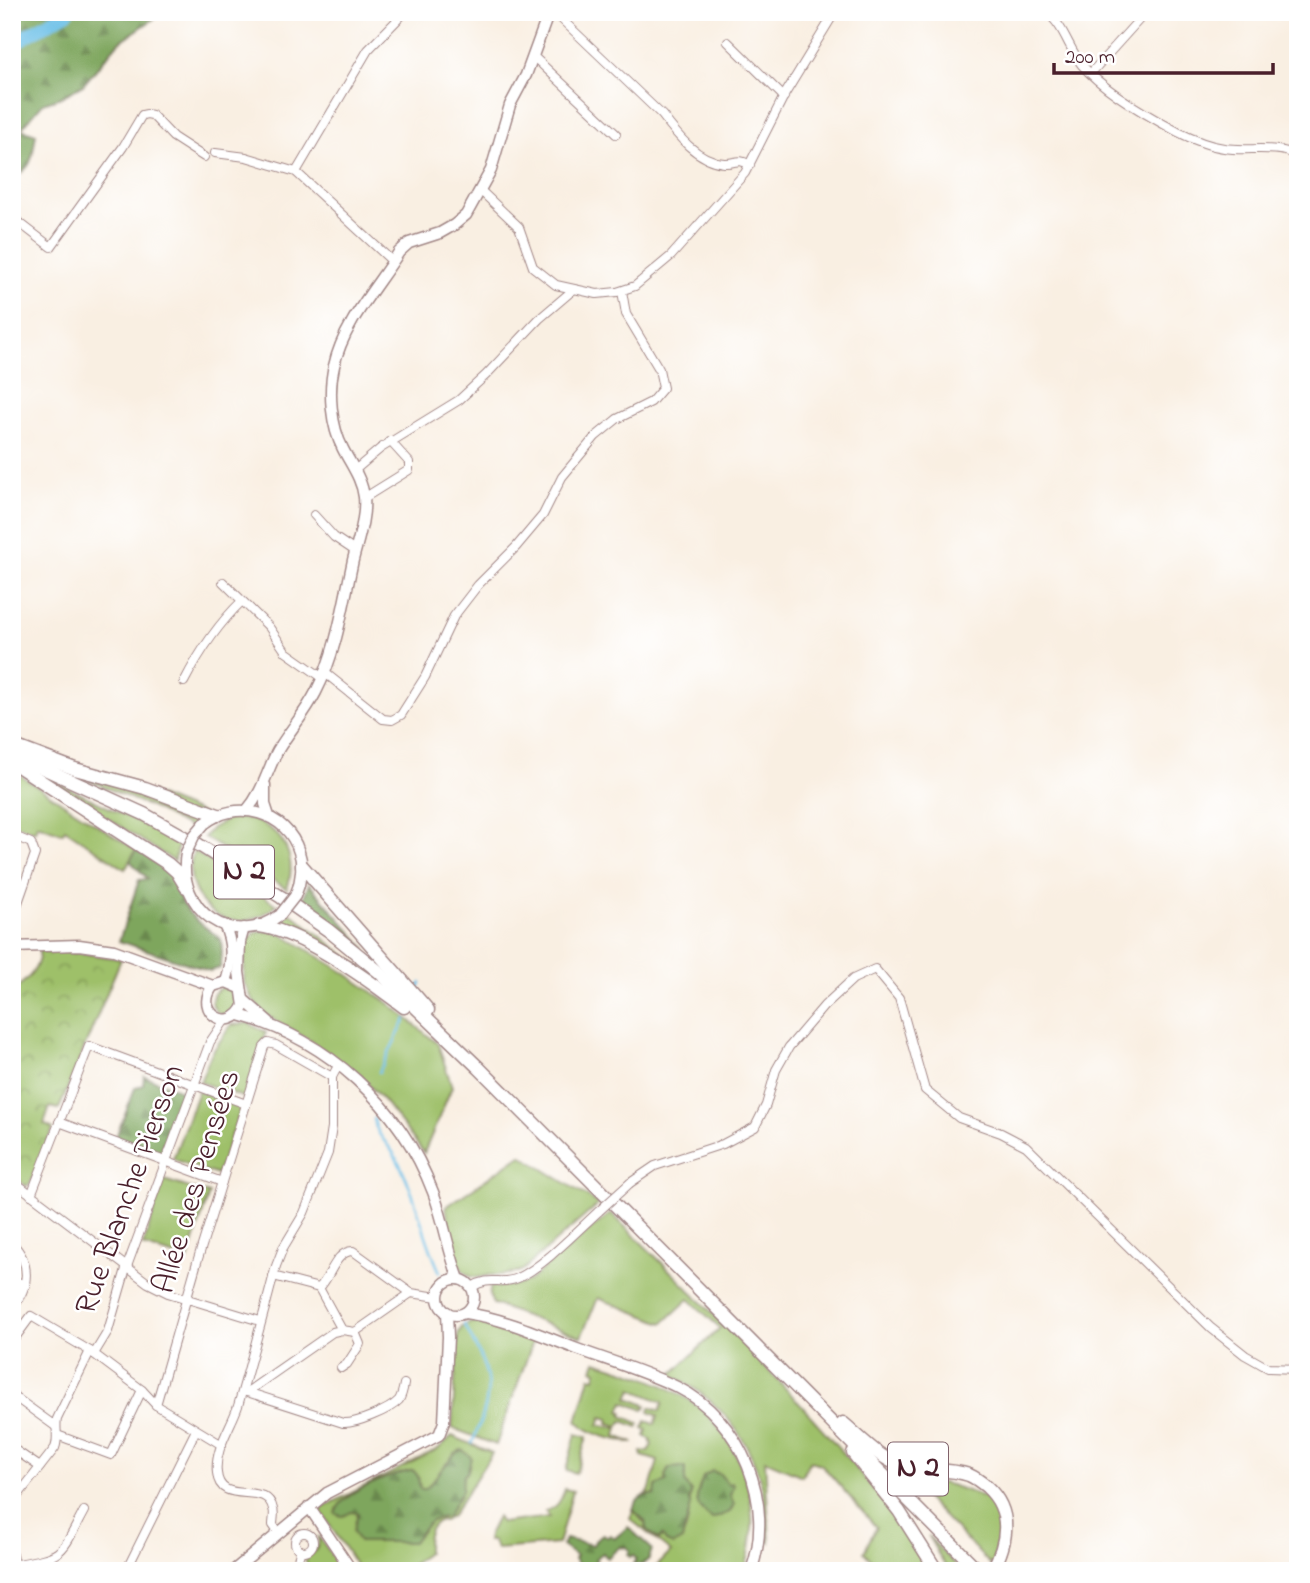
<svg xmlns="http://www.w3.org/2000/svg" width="1310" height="1583" viewBox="0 0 1310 1583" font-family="'Indie Flower',sans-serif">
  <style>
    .grass { fill: #9ec069; stroke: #74704a; stroke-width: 2 }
    .forest { fill: url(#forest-firs); stroke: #646244; stroke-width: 2 }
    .park { fill: url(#park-crowns); stroke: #74704a; stroke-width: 2 }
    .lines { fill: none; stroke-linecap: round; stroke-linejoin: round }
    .stream { stroke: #6abfe7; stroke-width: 2.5 }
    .river { stroke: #6abfe7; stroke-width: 14 }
    .street-casing { stroke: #a28786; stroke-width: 10 }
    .secondary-casing { stroke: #a28786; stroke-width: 13 }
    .primary-casing { stroke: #a28786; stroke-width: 15 }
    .street { stroke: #fff; stroke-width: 8 }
    .secondary { stroke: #fff; stroke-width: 10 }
    .primary { stroke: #fff; stroke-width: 12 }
    .street-bridge-casing { stroke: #a28786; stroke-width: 10; stroke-linecap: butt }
    .secondary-bridge-casing { stroke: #a28786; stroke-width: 13; stroke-linecap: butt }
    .street-bridge { stroke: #fff; stroke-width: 8 }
    .secondary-bridge { stroke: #fff; stroke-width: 10 }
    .labels { text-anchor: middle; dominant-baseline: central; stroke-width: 5; stroke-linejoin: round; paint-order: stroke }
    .shield { fill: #fff; stroke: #80626b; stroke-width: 2 }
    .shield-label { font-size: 30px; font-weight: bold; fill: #4a1f2b }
    .street-label { font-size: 32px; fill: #4a1f2b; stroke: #fff }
  </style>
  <defs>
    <pattern id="forest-firs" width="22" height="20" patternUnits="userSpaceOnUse" patternTransform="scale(1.75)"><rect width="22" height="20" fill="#7ea65d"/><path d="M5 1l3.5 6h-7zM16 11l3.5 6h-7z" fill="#69874d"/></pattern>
    <pattern id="park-crowns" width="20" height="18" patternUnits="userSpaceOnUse" patternTransform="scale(1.75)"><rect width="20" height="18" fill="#9ec069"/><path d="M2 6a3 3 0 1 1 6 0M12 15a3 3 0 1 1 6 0" fill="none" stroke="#839b57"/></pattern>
  </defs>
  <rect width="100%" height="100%" fill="#fff"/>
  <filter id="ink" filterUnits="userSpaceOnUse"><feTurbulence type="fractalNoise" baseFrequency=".0143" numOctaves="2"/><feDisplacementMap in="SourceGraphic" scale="14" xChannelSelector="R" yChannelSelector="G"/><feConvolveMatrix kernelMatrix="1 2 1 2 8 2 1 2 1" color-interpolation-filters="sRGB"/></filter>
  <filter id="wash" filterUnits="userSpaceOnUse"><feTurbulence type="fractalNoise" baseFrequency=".00686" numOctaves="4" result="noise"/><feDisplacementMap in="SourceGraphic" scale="28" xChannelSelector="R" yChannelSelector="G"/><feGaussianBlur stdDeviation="1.57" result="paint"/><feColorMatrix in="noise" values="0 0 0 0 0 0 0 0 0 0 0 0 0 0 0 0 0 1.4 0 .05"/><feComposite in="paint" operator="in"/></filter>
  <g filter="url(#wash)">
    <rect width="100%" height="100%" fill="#f9efe2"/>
    <g class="grass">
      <path d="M12,770l124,80 -11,19 -60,-40 -3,4 -25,-9 -2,7 -23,-8z"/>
      <path d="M38,773l141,69 -5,19z"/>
      <path d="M72,773l89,24 45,18 -14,14 -39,-21z"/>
      <path d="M230,818c42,-3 71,31 57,71l-83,-52 8,-9z"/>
      <path d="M194,851l83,54c-9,7 -18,13 -29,15 -38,8 -68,-35 -54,-69z"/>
      <path d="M291,913l86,67 -79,-48 -22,-9z"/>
      <path d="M272,931l10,3 60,37 48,33 48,40 14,43 -28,66 -40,-52 -28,-29 -45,-31 -45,-26 -14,-16 -8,-17 1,-40 11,-10z"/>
      <circle cx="226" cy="1001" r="14"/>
      <path d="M248,1023l18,9 -21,66 -45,-16 11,-28 20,-29z"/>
      <path d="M198,1091l44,15 -25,69 -44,-16z"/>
      <path d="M521,1155l78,49 -76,66c-12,5 -20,5 -33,5 -5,1 -12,3 -17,2 -20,-3 -24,-53 -27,-70z"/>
      <path d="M164,1180l45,14 -21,66 -45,-14z"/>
      <path d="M611,1213c95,93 192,186 274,291 16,21 30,45 44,67h-19l-26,-9 -10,1 -10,-11 12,-25 -55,-63 -11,-3 -8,15 -37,-16 5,83 -3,-2c-4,-15 -1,-33 -4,-49 -10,-52 -45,-94 -92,-117l49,-47 -31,-29 -26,24 -65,-25 -17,39 -88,-33 -4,-9 2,-8 27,-2 12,-5z"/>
      <path d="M472,1322l23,5 38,14 -37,104 -44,-17 6,-94 4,-7z"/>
      <path d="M596,1361c26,9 55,17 80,31 62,33 92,113 68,179h-92l19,-19 -41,-33 3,-9 26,29 3,-3 11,9c19,-12 14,-33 18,-53l-25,-10 -11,13 -12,1 6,-4 9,-31 -16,-5 -1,-4 7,-1 4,-6 -2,-6 -5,-3 2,-6 -4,-2 3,-7 9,3 3,-8 -9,-4 1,-5 10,4 3,-9 -31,-13 -4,9 18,7 -2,5 -20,-8 -4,9 3,1 -1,4 17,7 -1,4 -16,-6 -3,5 -11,-3 1,-4 -7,-2 -3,8 19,3 -2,8 18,7c-20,-4 -42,-6 -57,-22l13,-44 5,1 2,-7 -4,-2z"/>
      <path d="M576,1434l11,3 -11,36 -10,-3z"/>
      <path d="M452,1436l40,17 -40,63 -8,5 -4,-1c-14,8 -13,18 -13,33l-23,18h-45l-39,-62 118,-60z"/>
      <path d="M903,1475l47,10 37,13 9,6 8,15 -12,47z"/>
      <path d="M565,1489l8,2 -15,53 -61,5 -5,-8h-5l1,-6 9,-18 4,6 48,-6 -4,-6c13,-3 16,-11 20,-22z"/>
      <path d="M318,1536l26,35h-36l-3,-14c11,-4 15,-10 13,-21z"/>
      <path d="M928,1536l33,35h-13z"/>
    </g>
    <g class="forest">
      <path d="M12,12h152l-46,31 -35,42 -22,12 -18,6 -22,26 15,5c-4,21 -2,35 -23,43z"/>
      <path d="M136,850l38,25c5,36 20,44 47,64l1,13 -2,16 -10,3 -91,-30 20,-61 9,-1 -18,-18z"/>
      <path d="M309,884l57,65 -63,-50z"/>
      <path d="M144,1076l40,16 -24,61 -44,-16 19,-49 8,-3z"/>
      <path d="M462,1450l9,7 -3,14 -5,6 -1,14 -15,26c-16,-1 -25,13 -34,25h-54l-6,-11 5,-18 -7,-1c-6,4 -9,6 -16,1 7,-22 57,-38 78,-43l5,6 2,13h6l29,-36z"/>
      <path d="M683,1467l2,1v15l6,9 -2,9 2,4 -9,35 -9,5 -7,-3 -4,-6 -3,4 -13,-11 -1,-8 -12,-11c3,-12 10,-16 22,-15l1,-9 10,-4 -1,-6 4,-8z"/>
      <path d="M712,1471l8,3 8,10 4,-1 1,3 -3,9 4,9 -4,8 -18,7c-20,-16 -17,-19 -9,-42z"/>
      <path d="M628,1527l24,22 -3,10 -7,6 -9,-1 3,-5 -3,-4 -3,2 -2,-3 2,-3 -4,-5 -3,2 -2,-2 -14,12 -4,-5 -8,6 3,5 -10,7h-7l-7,-12 2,-3 -14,-10 3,-7 28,6 3,-6 7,-5 5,3 2,-2 5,3z"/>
    </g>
    <path class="park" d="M54,949l67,10 -62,150 -9,-2 -6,17 9,5 -23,55 -4,2 -14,-11v-184c14,-10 29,-22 27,-41z"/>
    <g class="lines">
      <g class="stream">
        <path d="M418,988l3,-5"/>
        <path d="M379,1072l27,-53"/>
        <path d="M374,1119c1,13 11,22 18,32 24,37 29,82 48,121"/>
        <path d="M464,1324c28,53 32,62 8,119"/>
        <path d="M1287,1571l11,-11"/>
      </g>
      <path class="river" d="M12,44l56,-32"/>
    </g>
  </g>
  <g filter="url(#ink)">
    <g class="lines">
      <g class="street-casing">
        <g id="street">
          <path d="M554,12l108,103c15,20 35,46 62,48 13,1 13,-6 26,2"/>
          <path d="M1046,12c18,13 22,36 36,53 22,26 66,51 96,67 14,7 30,14 46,16 24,4 51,-4 74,8"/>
          <path d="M728,42l56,55"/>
          <path d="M533,56l83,78"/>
          <path d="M1091,73l55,-61"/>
          <path d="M215,153l31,4 50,15 97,90"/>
          <path d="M296,172l72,-122 37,-38"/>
          <path d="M480,190l39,37 14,40 23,18 41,9 20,-2 18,-6 36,-30 74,-83 40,-79 50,-82"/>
          <path d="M12,217l39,30 72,-100 19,-32 5,-1 5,1 21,22 31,20"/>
          <path d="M355,470l26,-22 78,-48 27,-25 53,-56 34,-29"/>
          <path d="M364,498l45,-28v-8l-19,-21"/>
          <path d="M314,515l20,22 21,14"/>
          <path d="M223,582l46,45 17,25 37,26"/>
          <path d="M324,672l59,47 9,1 9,-5 24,-38 29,-61 24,-31 38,-38 27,-32 19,-38 33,-40 22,-18 34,-17 12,-14 -4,-19 -33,-55 -4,-23"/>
          <path d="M184,682c16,-31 33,-57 58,-81"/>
          <path d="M12,835l19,8 4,11 -23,66"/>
          <path d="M59,1122l163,60"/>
          <path d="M12,1180l136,103 20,10 92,28"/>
          <path d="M630,1183l25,-17 68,-22 32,-17 11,-22 10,-35 13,-23 35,-41 29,-27 22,-10 24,29 26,92 34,28 42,15 25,13 185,182 34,27 23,13 30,1"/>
          <path d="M31,1195l58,-149 157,58"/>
          <path d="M12,1243c19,19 18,45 0,64"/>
          <path d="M273,1276l46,12c12,-11 16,-37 34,-37l58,42"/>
          <path d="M12,1280l14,5"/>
          <path d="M472,1287c19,-12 28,-1 46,-9 26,-12 59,-47 81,-67"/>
          <path d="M319,1288l23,42"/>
          <path d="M12,1342l19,-26 59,35 52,39 14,15 66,40"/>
          <path d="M94,1354l14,-23 18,-62 84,-227 15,-22"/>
          <path d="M341,1368l6,-4 13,-20 -5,-12"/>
          <path d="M244,1391l99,32c12,1 47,-13 56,-23 3,-5 4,-10 5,-16"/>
          <path d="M247,1392l86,-60 9,-2 13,2 56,-39 27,4"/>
          <path d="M12,1395l43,31"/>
          <path d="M156,1405l41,-143 67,-215 4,-4 8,2 56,32"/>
          <path d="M57,1435l54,20 31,-65"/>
          <path d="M12,1448l28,19"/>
          <path d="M12,1503l43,-55c4,-10 0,-19 2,-29l33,-68"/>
          <path d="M278,1532l-5,-7c0,-5 2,-12 0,-16 -6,-30 -53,-1 -56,-36 -3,-23 14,-46 21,-67 13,-46 26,-93 38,-140l7,-18 21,-35 24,-60 4,-26v-50l7,-13"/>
          <circle cx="304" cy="1542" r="9"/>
          <path d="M12,1555l3,16"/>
          <path d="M12,1565c53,-10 47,-7 72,-54"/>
          <path d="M126,1571l70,-141"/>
          <path d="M294,1571l7,-21"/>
        </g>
      </g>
      <g class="secondary-casing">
        <g id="secondary">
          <path d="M265,785v19l4,12"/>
          <path d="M247,810c16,-18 20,-40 31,-60 12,-20 28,-38 38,-58 20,-38 28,-90 37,-132 5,-20 13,-43 11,-63 -2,-18 -13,-32 -21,-48 -12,-23 -15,-58 -9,-83 9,-42 43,-79 65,-114l10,-9 31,-10 14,-8 12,-10 25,-45 19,-65 16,-30 23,-63"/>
          <path d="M204,824c32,-26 83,-12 95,28 4,11 2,22 0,33"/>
          <path d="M186,853c-10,57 46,98 94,62"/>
          <path d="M224,925c9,18 8,38 2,57"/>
          <path d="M12,947l67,-2 35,5 99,36"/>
          <path d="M240,988l-14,-6 -13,4c-20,26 17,49 31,20l-5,-34 1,-30 4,-14"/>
          <path d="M245,1001l24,21"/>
          <path d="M239,1015c88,24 161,90 194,177 11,28 15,59 26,87"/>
          <circle cx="456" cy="1297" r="18"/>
          <path d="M465,1313c39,5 75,22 112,36 33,12 69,23 100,38 65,32 99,117 74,184"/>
          <path d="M309,1507l43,64"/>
          <path d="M233,1571l94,-78 112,-58 5,-13 4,-85 -1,-25"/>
        </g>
      </g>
      <g class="primary-casing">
        <g id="primary">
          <path d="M17,747l58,22 70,19 73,27"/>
          <path d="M12,754l132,60 55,31 82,52 47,33 50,41 101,97 500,503"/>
          <path d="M12,762l156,102 9,8 9,15"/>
          <path d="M302,866l126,144"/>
          <path d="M259,926c42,5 111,55 145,81"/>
          <path d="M843,1423c17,14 35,34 56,42 23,8 48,2 70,10 7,3 12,7 18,12 26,24 21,55 5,84"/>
          <path d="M853,1453l46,58 38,60"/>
        </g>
      </g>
      <use href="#street" class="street"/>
      <use href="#secondary" class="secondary"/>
      <use href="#primary" class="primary"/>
      <g class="street-bridge-casing">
        <path id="street-bridge" d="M599,1211l31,-28"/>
      </g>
      <g class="secondary-bridge-casing">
        <g id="secondary-bridge">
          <path d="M186,853l8,-17 10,-12"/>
          <path d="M280,915l15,-19 4,-11"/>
        </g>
      </g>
      <use href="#street-bridge" class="street-bridge"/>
      <use href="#secondary-bridge" class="secondary-bridge"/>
    </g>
  </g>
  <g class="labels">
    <g class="shield">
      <rect x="214" y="845.5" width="60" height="53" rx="5"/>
      <rect x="888" y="1442.5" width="60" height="53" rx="5"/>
    </g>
    <g class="shield-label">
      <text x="244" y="872">N 2</text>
      <text x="918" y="1469">N 2</text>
    </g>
    <g class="street-label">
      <text transform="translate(198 1182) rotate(-73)">Allée des Pensées</text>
      <text transform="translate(131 1190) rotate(-70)">Rue Blanche Pierson</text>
    </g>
  </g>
  <rect width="1310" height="1583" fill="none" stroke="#fff" stroke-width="42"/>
  <path d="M1054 63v10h219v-10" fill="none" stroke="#4a1f2b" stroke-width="3.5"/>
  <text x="1065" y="63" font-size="21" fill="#4a1f2b" stroke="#ffffff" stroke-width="5" paint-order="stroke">200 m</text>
</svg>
